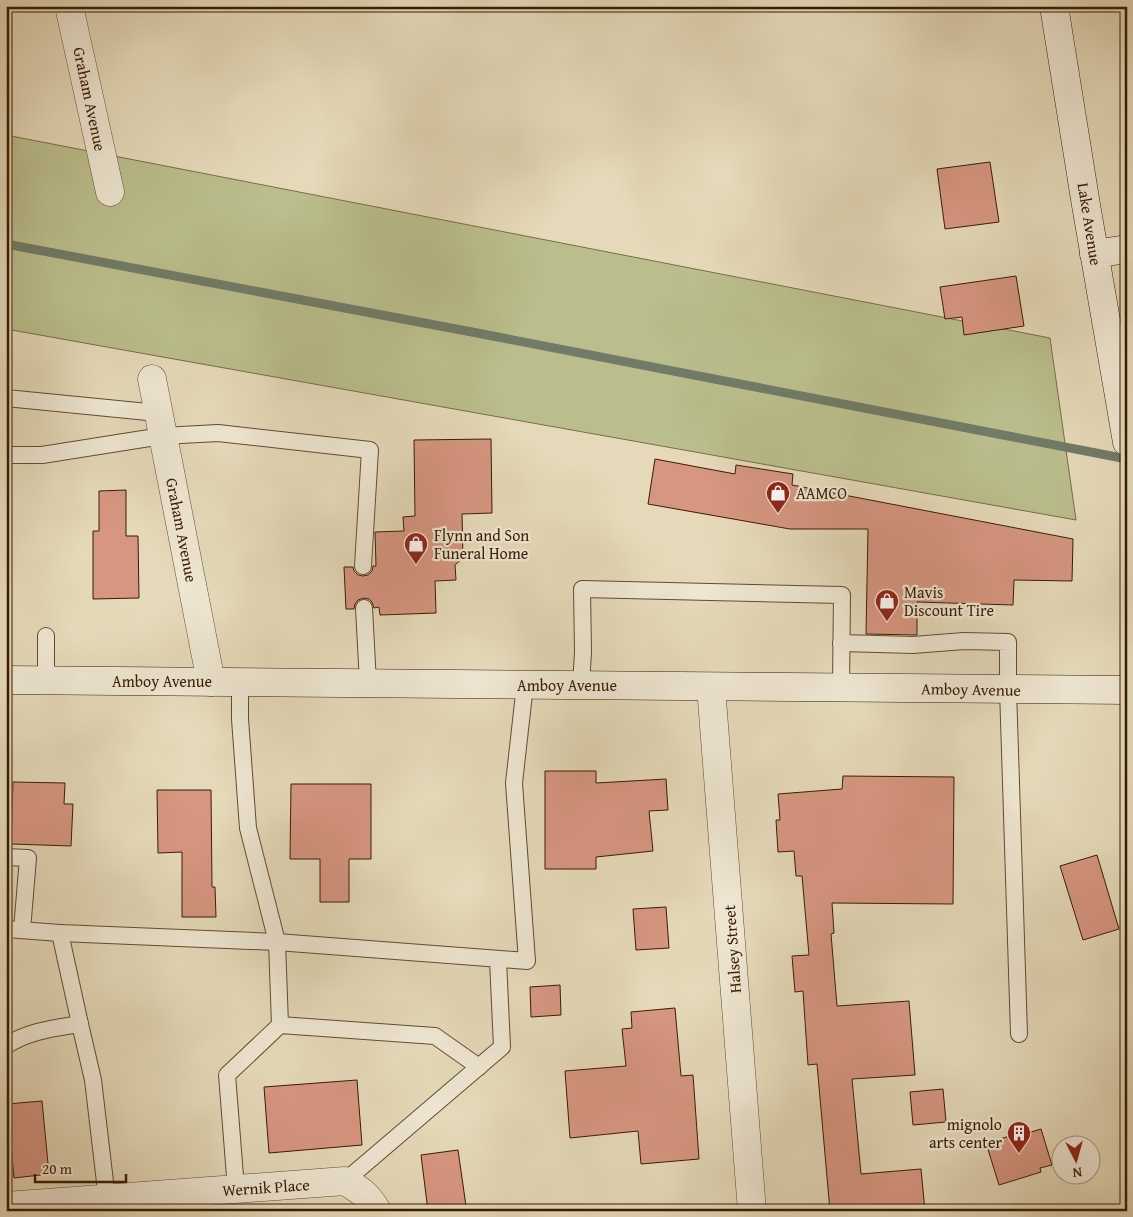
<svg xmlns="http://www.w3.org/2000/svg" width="1133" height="1217" viewBox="0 0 1133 1217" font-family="'Gentium Book Plus',serif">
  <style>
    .green { fill: #babe8c; stroke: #796d48 }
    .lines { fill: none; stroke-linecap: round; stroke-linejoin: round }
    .stream { stroke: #717b67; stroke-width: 9 }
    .building { fill: #d79681; stroke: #381c03 }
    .lane-casing { stroke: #634b30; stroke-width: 18 }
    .street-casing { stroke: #634b30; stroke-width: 29 }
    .secondary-casing { stroke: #381c03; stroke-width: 29 }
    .lane { stroke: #eee6d2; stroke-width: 16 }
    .street { stroke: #eee6d2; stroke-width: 28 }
    .secondary { stroke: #eee6d2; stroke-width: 28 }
    .labels { text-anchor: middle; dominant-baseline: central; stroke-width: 4.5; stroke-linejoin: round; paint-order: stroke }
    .street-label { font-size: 16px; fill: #381c03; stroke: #eee6d2 }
    .poi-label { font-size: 16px; fill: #381c03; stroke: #eee6d2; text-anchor: start }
  </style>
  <rect width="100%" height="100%" fill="#e5d9b9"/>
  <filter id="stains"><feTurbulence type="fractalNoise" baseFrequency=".004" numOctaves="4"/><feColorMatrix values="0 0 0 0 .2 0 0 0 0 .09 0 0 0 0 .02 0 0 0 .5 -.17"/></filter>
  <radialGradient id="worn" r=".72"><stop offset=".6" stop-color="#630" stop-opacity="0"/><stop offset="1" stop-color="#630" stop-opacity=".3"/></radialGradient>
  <path class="green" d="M6,135l1044,203 26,182 -1070,-191z"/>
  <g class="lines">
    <path class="stream" d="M6,244l466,88 655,127"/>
  </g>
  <g class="building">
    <path d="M990,162l9,60 -54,7 -8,-60z"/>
    <path d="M1016,276l8,50 -60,9 -2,-18 -17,2 -5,-32z"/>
    <path d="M491,439l1,74 -30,1 1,44 -8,7 1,15 -21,1 1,32 -56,2 -1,-8 -5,1 -2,-6 -3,-3 -5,-1 -6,2 -3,4 -1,5h-8l-2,-42h9l1,4 4,4 5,1 5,-1 4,-4 1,-5h3l-1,-34 29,-1 -1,-14 12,-1 -1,-76z"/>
    <path d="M655,459l80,15 1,-9 57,9 -1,11 281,54 -1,42 -58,-1 -1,25 -96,-3v33l-51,-1 2,-105h-78l-142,-25z"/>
    <path d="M126,490v46h12l1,62 -46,1v-68h6v-40z"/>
    <path d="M545,771h51v12l70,-4 2,31 -19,1 4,40 -57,6v12h-51z"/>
    <path d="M843,776l111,1 -1,127 -121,-1 2,30 -3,1 6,72 72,-5 6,74 -63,4 9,95 60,-5 4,42h-95l-13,-147 -9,1 -5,-74 -8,1 -3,-36 17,-1 -7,-79h-6l-2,-25 -16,1 -2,-32h4l-2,-26 64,-5z"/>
    <path d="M13,782l52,1 -1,21h9l-2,42 -60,-2z"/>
    <path d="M291,784h80v75h-22v43h-29v-43h-30z"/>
    <path d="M157,790h54l1,97h3l1,30h-34v-65l-24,1z"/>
    <path d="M1097,855l22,74 -36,11 -23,-74z"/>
    <path d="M666,907l3,41 -33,2 -3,-41z"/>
    <path d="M560,985l1,30 -30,2 -1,-30z"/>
    <path d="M675,1008l6,68 12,-1 6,84 -58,5 -3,-33 -68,7 -5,-67 61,-5 -4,-37 10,-1 -1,-16z"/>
    <path d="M357,1080l5,65 -93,8 -5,-66z"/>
    <path d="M943,1089l3,33 -33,3 -3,-33z"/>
    <path d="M42,1101l7,73 -35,4 -7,-74z"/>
    <path d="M1041,1129l11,36 -12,3 1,4 -42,13 -13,-42 41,-12 1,2z"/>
    <path d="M458,1150l8,56 -38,5 -7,-56z"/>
  </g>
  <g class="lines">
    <g class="lane-casing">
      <g id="lane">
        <path d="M6,398l152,15"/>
        <path d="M6,455h36l120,-19 56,-3 152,17 -7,116"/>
        <path d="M364,608l4,75"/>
        <path d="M46,636v44"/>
        <path d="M841,643l72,2 51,-4 44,1v47l11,345"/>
        <path d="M240,682v37l8,109 29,114 3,83"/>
        <path d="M581,685l2,-33 -1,-63 260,6 -1,93"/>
        <path d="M6,857l22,1 -6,72"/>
        <path d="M6,929l54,4 217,9 250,19 -13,-178 11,-98"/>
        <path d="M60,933l20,91 13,56 14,119"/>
        <path d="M6,1046c21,-15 50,-18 74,-22"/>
        <path d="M345,1181l157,-134 -4,-87"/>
        <path d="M236,1189l-9,-114 53,-50 155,11 44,31"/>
      </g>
    </g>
    <g class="street-casing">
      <g id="street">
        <path d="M69,6l41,186"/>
        <path d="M152,379l59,303"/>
        <path d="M711,687l41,524"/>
        <path d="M6,1206l339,-25c15,9 23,14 32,30"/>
      </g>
    </g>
    <g class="secondary-casing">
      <g id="secondary">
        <path d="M1054,6l32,199 41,237"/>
        <path d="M1094,254l33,-5"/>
        <path d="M6,680l1121,10"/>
      </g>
    </g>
    <use href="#lane" class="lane"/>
    <use href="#street" class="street"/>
    <use href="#secondary" class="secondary"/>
  </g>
  <defs>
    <g id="shop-pin" transform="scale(1.25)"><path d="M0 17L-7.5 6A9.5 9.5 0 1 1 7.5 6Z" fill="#8f2418" stroke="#eee6d2"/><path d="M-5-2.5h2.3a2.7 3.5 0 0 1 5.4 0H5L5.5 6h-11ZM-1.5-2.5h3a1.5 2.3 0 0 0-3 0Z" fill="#fff"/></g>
    <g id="building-pin" transform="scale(1.25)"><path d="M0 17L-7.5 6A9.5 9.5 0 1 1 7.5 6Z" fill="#8f2418" stroke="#eee6d2"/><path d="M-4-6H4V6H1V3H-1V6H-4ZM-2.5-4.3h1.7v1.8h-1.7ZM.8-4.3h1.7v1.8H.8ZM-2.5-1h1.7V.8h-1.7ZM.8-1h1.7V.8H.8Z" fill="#fff"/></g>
  </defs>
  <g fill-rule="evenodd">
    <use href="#shop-pin" x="778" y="493"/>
    <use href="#shop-pin" x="416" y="544"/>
    <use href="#shop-pin" x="887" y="601"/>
    <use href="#building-pin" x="1019" y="1133"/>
  </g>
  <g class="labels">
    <g class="street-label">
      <text transform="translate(90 99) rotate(78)">Graham Avenue</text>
      <text transform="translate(1090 224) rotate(81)">Lake Avenue</text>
      <text transform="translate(182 530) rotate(79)">Graham Avenue</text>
      <text x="162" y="681">Amboy Avenue</text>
      <text x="567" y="685">Amboy Avenue</text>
      <text transform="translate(971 689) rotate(1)">Amboy Avenue</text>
      <text transform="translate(732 949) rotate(-94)">Halsey Street</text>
      <text transform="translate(266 1187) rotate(-4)">Wernik Place</text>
    </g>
    <g class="poi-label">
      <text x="796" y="493">AAMCO</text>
      <text x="434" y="535">Flynn and Son<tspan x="434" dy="18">Funeral Home</tspan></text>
      <text x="904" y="592">Mavis<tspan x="904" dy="18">Discount Tire</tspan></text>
      <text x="1002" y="1124" text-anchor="end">mignolo<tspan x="1002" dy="18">arts center</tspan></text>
    </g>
  </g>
  <rect width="1133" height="1217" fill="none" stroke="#e5d9b9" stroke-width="25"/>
  <rect x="8" y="8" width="1118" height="1202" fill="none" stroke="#381c03" stroke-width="2.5"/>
  <rect x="12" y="12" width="1108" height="1192" fill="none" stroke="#381c03"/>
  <g transform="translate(1076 1160) rotate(174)"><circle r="24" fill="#eee6d2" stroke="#a5957f"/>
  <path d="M0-4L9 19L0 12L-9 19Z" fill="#8f2418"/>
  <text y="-8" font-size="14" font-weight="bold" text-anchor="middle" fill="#381c03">N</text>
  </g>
  <path d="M35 1174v8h91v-8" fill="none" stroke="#381c03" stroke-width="2.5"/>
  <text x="42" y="1174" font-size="15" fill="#381c03" stroke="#eee6d2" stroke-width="4" paint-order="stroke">20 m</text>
  <rect width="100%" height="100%" filter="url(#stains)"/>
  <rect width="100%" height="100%" fill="url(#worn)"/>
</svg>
